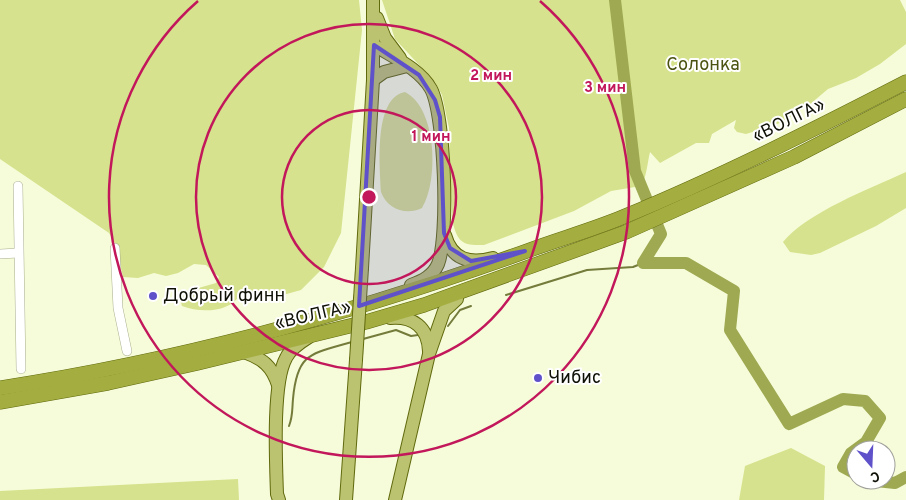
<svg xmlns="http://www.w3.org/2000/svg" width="906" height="500" viewBox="0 0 906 500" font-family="Overpass,sans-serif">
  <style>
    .green { fill: #d6e28d }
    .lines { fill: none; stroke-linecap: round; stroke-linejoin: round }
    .stream { stroke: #747b3b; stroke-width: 2 }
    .river { stroke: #9fa952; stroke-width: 12 }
    .minor-casing { stroke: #a9ae8d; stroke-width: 10 }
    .primary-casing { stroke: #61690d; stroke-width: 14 }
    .trunk-casing { stroke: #61690d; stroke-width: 15 }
    .minor { stroke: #fff; stroke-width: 9 }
    .primary { stroke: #bbc270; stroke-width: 12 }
    .trunk { stroke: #a4ae40; stroke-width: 14 }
    .primary-bridge-casing { stroke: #61690d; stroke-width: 14; stroke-linecap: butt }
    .primary-bridge { stroke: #bbc270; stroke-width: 12 }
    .marked { fill: #5f51c9; fill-opacity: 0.2; stroke: #5f51c9; stroke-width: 4; stroke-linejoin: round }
    .ring { fill: none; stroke: #c2185b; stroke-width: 2.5 }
    .poi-dot { fill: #5f51c9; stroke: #fff; stroke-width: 2 }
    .labels { text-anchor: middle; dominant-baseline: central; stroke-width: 4; stroke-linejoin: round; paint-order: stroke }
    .park-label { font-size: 18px; fill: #4c5311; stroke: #fff }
    .street-label { font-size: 18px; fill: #0f1106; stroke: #fff }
    .poi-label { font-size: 18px; fill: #0f1106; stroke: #fff; text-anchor: start }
    .centre { fill: #c2185b; stroke: #fff; stroke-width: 2.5 }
    .ring-label { font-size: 15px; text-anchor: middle; font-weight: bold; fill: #c2185b; stroke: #fff; stroke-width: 4; stroke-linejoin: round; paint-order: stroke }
  </style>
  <rect width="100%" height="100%" fill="#f6fcd9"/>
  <g class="green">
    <path d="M0,0h359l3,30 -21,203 -17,34 -23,23 -18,5 -18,2 -25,-2c-11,18 -40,18 -58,11l-2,-7 15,-10 21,-6 3,-6 -13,-12 -12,-1 -16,9 -12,3 -12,-3 -16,5 -15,-1 -7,-32 -7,-12 -109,-74z"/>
    <path d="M382,0h518l6,12v32l-26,20 -24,14 -28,11 -19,16 -29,18 -34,11 -9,-2 -3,-4 2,-8 -24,14 -3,9h-13l-36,20 -10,-11c-2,8 -4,28 -9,34l-30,5 -37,20 -90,34c-23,1 -27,-4 -32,-26l-3,-91 -7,-33 -7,-13 -40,-43z"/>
    <path d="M405,92c32,16 34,89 17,116 -16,8 -35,1 -41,-16 -1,-25 -8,-94 24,-100z"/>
    <path d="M906,172v36l-30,18 -56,27 -9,2 -21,-3 -7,-10c25,-30 86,-53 123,-70z"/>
    <path d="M791,448l34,18 -1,34h-85l6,-34z"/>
    <path d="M238,479l1,21h-239v-9z"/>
  </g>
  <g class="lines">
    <g class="stream">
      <path d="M506,295l81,-25 46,-3 10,-4"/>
      <path d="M448,326l12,-16 11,-4"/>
      <path d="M363,339l33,-9 15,6 7,-1"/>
      <path d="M289,426c4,-10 3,-17 4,-27 4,-46 17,-45 59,-57"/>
    </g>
    <g class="river">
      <path d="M615,0l20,171 26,63 -18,29h43l48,28 -4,39 59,94 54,-25 22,2 15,17 -14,24 -15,11 -8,14 13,7"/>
      <path d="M867,480l28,3 11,-6"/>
    </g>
    <g class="minor-casing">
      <g id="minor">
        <path d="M18,186l3,183"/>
        <path d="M115,248l3,60 9,43"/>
        <path d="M0,254l18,-1"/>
      </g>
    </g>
    <g class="primary-casing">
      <g id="primary">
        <path d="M377,18l8,20 15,20"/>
        <path d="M374,45c19,12 46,24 57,44 14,26 18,148 7,175 -5,12 -16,17 -27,21"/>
        <path d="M373,80l11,-8 23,-6"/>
        <path d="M445,235c7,25 25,29 48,23"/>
        <path d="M362,268l11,-188v-80"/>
        <path d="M390,318c23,-2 38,9 39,33"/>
        <path d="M244,352c19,7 28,14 34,33"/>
        <path d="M279,500l-2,-6c-1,-31 -5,-111 9,-136 4,-9 15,-16 23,-21"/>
        <path d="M346,500l10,-140"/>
        <path d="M395,500l34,-146 15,-43 13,-12"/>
      </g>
    </g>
    <g class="trunk-casing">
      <g id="trunk">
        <path d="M0,388c177,-27 360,-77 527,-137 32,-12 65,-21 96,-34 97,-40 190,-87 283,-135"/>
        <path d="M0,402l108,-19 90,-20 168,-41 58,-17 202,-73 168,-75 112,-58"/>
      </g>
    </g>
    <use href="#minor" class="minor"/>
    <use href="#primary" class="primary"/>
    <use href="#trunk" class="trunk"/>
    <g class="primary-bridge-casing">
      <path id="primary-bridge" d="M356,360l6,-92"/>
    </g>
    <use href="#primary-bridge" class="primary-bridge"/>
  </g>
  <path class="marked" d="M374,45l45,30 16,25 5,17 4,116 6,15 21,13 54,-10 -166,55z"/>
  <g class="ring">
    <circle cx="369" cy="197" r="87"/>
    <circle cx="369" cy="197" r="173"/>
    <path d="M540 1A260 260 0 1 1 198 1"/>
  </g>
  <g class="poi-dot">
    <circle cx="153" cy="296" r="5"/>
    <circle cx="538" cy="378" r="5"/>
  </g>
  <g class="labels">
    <g class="park-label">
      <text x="703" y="65">Солонка</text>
    </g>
    <g class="street-label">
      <text transform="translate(789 121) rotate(-26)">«ВОЛГА»</text>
      <text transform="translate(313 316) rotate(-13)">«ВОЛГА»</text>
    </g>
    <g class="poi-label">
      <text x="163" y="296">Добрый финн</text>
      <text x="548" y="378">Чибис</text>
    </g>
  </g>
  <circle cx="369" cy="197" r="8" class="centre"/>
  <g class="ring-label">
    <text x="491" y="80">2 мин</text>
    <text x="605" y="92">3 мин</text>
    <text x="431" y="141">1 мин</text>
  </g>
  <g transform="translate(871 465) rotate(161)"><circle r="24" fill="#ffffff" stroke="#9fa09b"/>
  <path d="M0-4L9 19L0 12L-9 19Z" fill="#5f51c9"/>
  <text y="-8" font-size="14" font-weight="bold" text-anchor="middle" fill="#0f1106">С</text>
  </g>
</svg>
